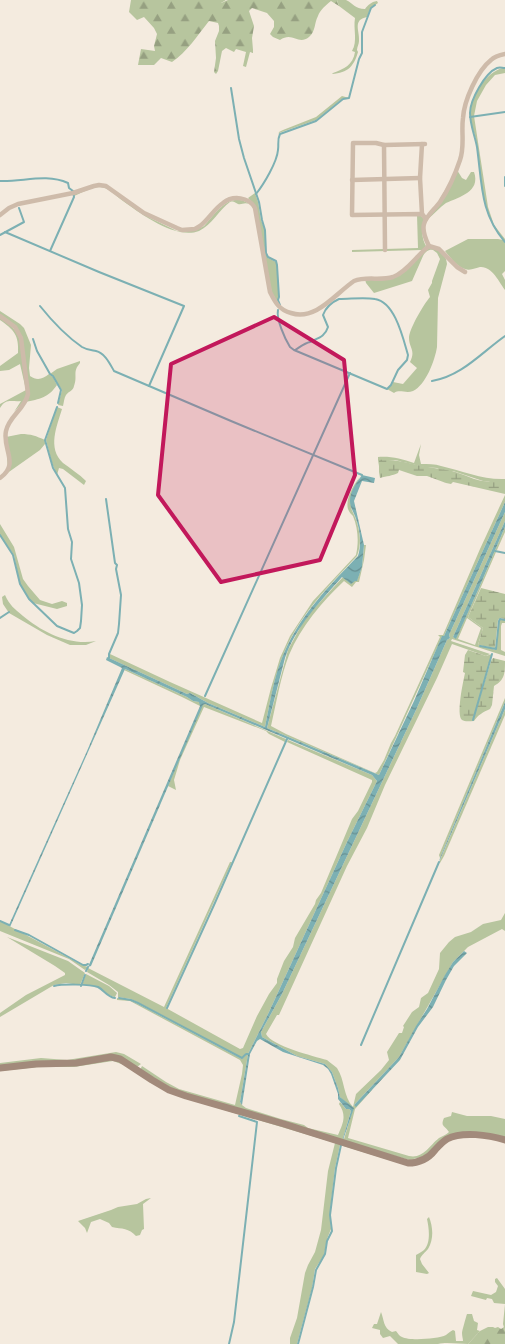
<svg xmlns="http://www.w3.org/2000/svg" width="505" height="1344" viewBox="0 0 505 1344" font-family="Cabin,sans-serif">
  <style>
    .green { fill: #b7c59e; fill-rule: evenodd }
    .forest { fill: url(#forest-firs) }
    .wetland { fill: url(#wetland-marsh) }
    .water { fill: url(#water-waves) }
    .lines { fill: none; stroke-linecap: round; stroke-linejoin: round }
    .stream { stroke: #7cb0b3; stroke-width: 2 }
    .street { stroke: #cebbaa; stroke-width: 4.5 }
    .secondary { stroke: #a28a7b; stroke-width: 7 }
    .marked { fill: #c2185b; fill-opacity: 0.2; stroke: #c2185b; stroke-width: 4; stroke-linejoin: round }
  </style>
  <defs>
    <pattern id="forest-firs" width="22" height="20" patternUnits="userSpaceOnUse" patternTransform="scale(1.25)"><rect width="22" height="20" fill="#b7c59e"/><path d="M5 1l3.5 6h-7zM16 11l3.5 6h-7z" fill="#96a081"/></pattern>
    <pattern id="wetland-marsh" width="20" height="14" patternUnits="userSpaceOnUse" patternTransform="scale(1.25)"><rect width="20" height="14" fill="#b7c59e"/><path d="M1 5h8M5 5V1M11 12h8M15 12V8" fill="none" stroke="#96a081"/></pattern>
    <pattern id="water-waves" width="16" height="10" patternUnits="userSpaceOnUse" patternTransform="scale(1.25)"><rect width="16" height="10" fill="#7cb0b3"/><path d="M0 5q4-4 8 0t8 0" fill="none" stroke="#679092"/></pattern>
  </defs>
  <rect width="100%" height="100%" fill="#f4ebdf"/>
  <g class="green">
    <path d="M337,0c2,0 7,0 9,0 7,3 9,9 19,9 3,-4 6,-7 12,-8l1,2 -7,5 -4,9c-15,3 -7,14 -8,24 0,3 -2,6 -2,9l1,2c-4,14 -10,21 -26,22l1,-1c11,-4 20,-8 22,-21l-3,-1c6,-10 1,-22 3,-33l-16,-12z"/>
    <path d="M503,68h2v5l-10,2 -9,10 -9,16 -3,15 14,91 6,18 11,14v2c-6,-6 -12,-14 -15,-22 -10,-22 -9,-49 -13,-73 -1,-11 -7,-22 -7,-34 0,-15 17,-41 33,-44z"/>
    <path d="M342,96l7,2h-6l-27,22 -37,13 -1,3 1,-4 4,-2 33,-13z"/>
    <path d="M457,170l5,8 4,2 5,-8h3c7,20 -15,25 -28,31 -6,4 -12,11 -18,16z"/>
    <path d="M95,187h11l44,31 27,13c8,1 20,-1 27,-5 11,-12 26,-36 45,-22 -5,-2 -7,1 -11,0 -4,-2 -4,-3 -8,-2 -11,8 -18,23 -31,29 -23,9 -58,-17 -76,-30 -7,-5 -15,-14 -23,-14 -9,0 -18,6 -26,9v-2z"/>
    <path d="M255,193l3,9 3,18 4,10 1,24 2,4 8,4 1,3 2,32 -1,3 2,6 -8,-13 -19,-90 -5,-5z"/>
    <path d="M417,215l4,1 3,3c-2,10 -3,18 2,27l-4,4 -70,2v-2l66,-2z"/>
    <path d="M468,239h30l5,1 2,3v28l-3,3 3,6v10c-6,-8 -13,-24 -25,-23 -4,1 -10,4 -15,2 -8,-2 -15,-12 -20,-18z"/>
    <path d="M429,248c9,1 17,5 18,16l-9,34 -1,49c-2,13 -11,38 -24,44 -7,3 -13,-2 -19,2l-7,-4 5,-4 1,-3 10,2 14,-16 -7,-6c6,-12 -1,-14 -1,-24 0,-9 15,-34 21,-41l-2,-7 4,-7v-2l8,-22 -3,-6 -4,-3c-4,-1 -8,2 -10,6l-11,25 -38,12 -8,-10 -1,-4 28,-1z"/>
    <path d="M0,311l20,13 4,4 7,17 -2,23 1,8c7,5 13,3 19,-2l4,3 4,8c-9,13 -17,14 -32,17l3,-3 -6,-63 -22,-22z"/>
    <path d="M0,317c25,17 20,26 24,53 1,8 3,16 3,24l-2,6 -11,12 7,-11c-10,1 -15,-3 -21,7v-4l26,-14 -6,-26 -11,6 -9,1v-5l18,-13c1,-18 -4,-23 -18,-33z"/>
    <path d="M80,361v2c-8,9 -2,13 -6,23 -1,5 -5,5 -8,9 -2,3 -2,7 -3,11l-5,-1 4,-15 -9,-14 -3,-2 7,-5z"/>
    <path d="M57,407l5,2c-5,17 -15,39 1,54 8,6 16,11 23,18l-2,4 -21,-16 -4,-1 -2,7 -5,-12 -6,-23z"/>
    <path d="M21,434c10,0 15,2 24,6v4l-5,6 -34,24 2,-2 -2,-35z"/>
    <path d="M421,444l-2,11 2,9c7,0 14,0 20,2 22,5 42,14 64,13v2h-22l-30,-10h-10l-6,-3 -13,-1 -29,-7h-16l-1,6v-9c13,-1 24,2 36,6z"/>
    <path d="M360,477c-5,9 -10,18 -9,29 0,4 3,8 4,11 5,13 7,26 2,39 -28,30 -57,58 -73,97 -10,23 -14,50 -19,74l-57,-24 -18,-10 -3,1 -78,-36 1,-4 60,28 92,41 9,-35 9,-30 10,-22 23,-35 43,-46c3,-13 2,-27 -3,-39 -2,-2 -4,-4 -5,-7 -3,-10 6,-25 12,-32z"/>
    <path d="M505,495v7l-61,134 -2,1 -63,138 -112,-47 21,-78 14,-26 7,-10 34,-37 14,3 5,-13 2,-22h2l-2,15 -5,22h-3l-4,5 -8,-6c-22,21 -43,45 -55,74 -8,20 -13,49 -18,71l15,8 89,39 2,-1 7,-12 7,-17 4,-7 45,-99 -2,-2h5l37,-86z"/>
    <path d="M505,512v9l-52,116 3,1 23,-50 26,-61v5l-8,18 -2,1 1,1 -28,65 15,11 -5,17 18,5 3,-28 1,-3 5,1v3h-3l-1,3v24l4,2v4l-53,-17 -1,2 39,13 -4,2 -34,-12 -15,34 -52,107 -18,43 -20,38 -68,149h-2l-11,19c6,12 47,22 61,26 3,3 7,5 10,8 8,12 6,28 16,39l3,-13 25,-24 8,-10 -2,-8 12,-19h3l2,-6 -1,-1 9,-14 7,-5 2,-9 7,-5 11,-24 1,-16 9,-11 6,-5 16,-5 12,-8 18,-4 4,-7v18l-3,-2 -34,18 -15,15 -54,95 -45,48 2,1 17,-19 -1,3 -17,19 -7,29 61,18c14,3 20,-10 30,-18 3,-2 7,-3 10,-6 -4,-7 -9,-5 -5,-14l7,-2 1,-4 15,4h24l14,3v18l-48,-2 -35,22 -13,3 -232,-69 -37,-21 2,-4 24,16 13,7 56,16 7,-31 1,-9 -3,-5 -110,-59 -13,-1v-2l13,2 8,4 104,55 5,-5 -1,-1 -4,5 -99,-53 -12,-6 -13,-2v-5l-9,-7 -22,-13 1,-4 76,39 66,-145h2l-66,146 74,41 3,-1 14,-32 12,-22 8,-11v-4l7,-18 9,-14 2,-9 20,-34 1,-4 5,-7 31,-74 6,-8 14,-29v-2l-85,-38 1,-2 84,35 5,6 -30,61 -78,170 -21,42 -8,48 2,3 4,3 35,11 23,6 4,3 30,7c5,-12 9,-19 1,-31l1,-2 6,7h3l2,2 -8,27 1,1 9,-30 -13,-12 -2,-9 -6,-16 -7,-8 -28,-8 -35,-19 -1,-5 21,-38 134,-284 31,-70 3,-2 -1,-3zM467,618l14,10 -6,17 -17,-6z"/>
    <path d="M0,524l14,23 9,32 5,7 12,14 12,4 10,-3 5,2v3l-10,3 -24,-6 -4,-4 -9,-15 -6,-29 -14,-20z"/>
    <path d="M5,595c5,11 9,13 18,21 19,16 47,30 73,25l-10,4h-16l-23,-10 -38,-22 -6,-9 -1,-7z"/>
    <path d="M125,669l62,28 6,4 7,1v4l-18,-9 -58,-27z"/>
    <path d="M505,698v4l-65,156 -1,-3z"/>
    <path d="M205,704l81,35 -1,3 -16,-8 -3,-3 -62,-24 -24,53 -6,20 2,10 -8,-4 34,-81z"/>
    <path d="M505,709v6l-61,141 -4,7v-3z"/>
    <path d="M0,921l82,44 6,2 -3,3 -16,-11 -69,-28z"/>
    <path d="M7,937l61,24 17,12 -5,12 -14,-2 -12,2 -54,32v-4l26,-18 39,-20v-2l-10,-7z"/>
    <path d="M86,974l23,12 8,7 -2,4c-7,-1 -9,-5 -15,-9 -5,-3 -12,-3 -18,-3z"/>
    <path d="M116,1052l8,2 17,10 -4,3 -11,-7 -54,1 -72,5v-3l41,-5 26,2z"/>
    <path d="M109,1059c19,0 41,23 60,31 27,13 58,19 86,28 50,14 100,29 149,45l-2,1 -62,-19 -5,23 -3,25 -2,20 1,16 -4,10 -3,16 -9,14 -3,19 -15,56h-7v-6l7,-20 8,-45 3,-8 7,-13 6,-22 7,-59 7,-28 -141,-42 -33,-13 -37,-23 -11,-4 -39,6h-36l-38,4v-1l38,-5 40,-1z"/>
    <path d="M151,1198l-8,6 1,25 -2,1 -2,5 -4,1c-7,-8 -14,-7 -24,-9l-3,-4 -9,-4 -9,3 -4,11 -2,-5 -7,-7 33,-11 7,-3 19,-3 9,-5z"/>
    <path d="M429,1217c4,10 5,22 -1,32 -3,4 -6,5 -8,10l2,5 7,9 -2,1 -11,-2v-17c3,-2 6,-3 8,-5 7,-7 5,-22 3,-31z"/>
    <path d="M497,1278l8,11v42l-2,-7 2,-20 -11,-1 -2,-4 -5,-1 -1,2 -15,-4 2,-5 18,4 5,-3 2,-6 -3,-4v-3z"/>
    <path d="M381,1312c3,7 2,16 11,20l4,-1c2,2 3,5 6,6 7,4 36,2 44,-2 2,-2 4,-3 7,-5l2,1 1,10h7c0,-2 -1,-5 -1,-8 0,-2 4,-16 5,-19h5l2,7 4,2 -1,7 3,1 -12,13c-9,0 -22,-2 -30,0h-40l-8,-8 -7,2 -3,-4v-4l-8,-2 2,-4h3z"/>
  </g>
  <g class="forest">
    <path d="M131,0h95l-5,3 7,-3h109l2,6 -8,-5c-5,4 -11,9 -13,15 -4,7 -2,15 -9,21 -11,9 -16,-6 -29,3l-7,-3 -3,-3 4,-7v-6l-7,-8 -15,-5 -3,3 5,15 -2,12 1,12v3l-3,-1 -4,15 -3,-1 3,-14 -10,-3 -2,3 -8,-4 -4,3 -4,20 -2,3 -2,-2 2,-14 -1,-17 4,-10v-5l-1,-3 -9,-2c-12,15 -22,31 -37,41l-11,-4 -7,7h-16l3,-16 14,2 -1,-5 3,-12 -3,-6 -10,-11 -7,3 -8,-8z"/>
    <path d="M488,1327h5l2,1 3,-1 3,2 3,-2 1,4v13h-37l12,-13z"/>
  </g>
  <g class="wetland">
    <path d="M379,460c15,-1 28,3 43,6 10,2 20,3 30,5 13,3 29,14 42,9l1,1h10v13l-52,-12 -2,2 -5,-1 -19,-7h-10l-18,-6 -1,3c-6,3 -11,3 -18,5l-1,-6z"/>
    <path d="M481,588l24,6v25l-5,-1 -2,2 -3,28 -17,-3 5,-17 -15,-11z"/>
    <path d="M468,650l18,6 6,-2 -19,66 18,-59 2,-3 12,3c0,12 0,19 -11,25l-2,19 -2,4c-7,3 -12,6 -16,12 -4,0 -9,1 -12,-1 -6,-5 1,-38 3,-47l-2,-1 2,-17z"/>
  </g>
  <g class="water">
    <path d="M362,475l13,3 -1,5 -12,-2 -8,20 10,44 -2,22 -5,14h-2l-4,3 -9,-7c-22,25 -46,49 -57,81l-18,70 112,47 35,-74 28,-65h2l61,-134v10l-56,123 1,3 -3,2 -31,70 -134,284 -21,38 1,5 35,19 28,8 7,8 6,16 2,9 14,11 -11,32v-2l8,-27 -2,-2h-3l-8,-10v-5l-7,-20 -3,-5 -5,-4 -40,-13 -23,-13 -3,2 -7,13 -8,51 -2,-3 8,-48 21,-42 78,-170 30,-61 -5,-6 -167,-71 -2,1 -112,261 -3,1 112,-261 -1,-4 -6,-1 -6,-4 -62,-28 -115,258 -1,-2 78,-174 35,-83 -16,-8 1,-3 80,37 3,-1 18,10 57,24c5,-24 9,-52 19,-74 17,-39 45,-67 74,-97 4,-13 2,-27 -3,-40 -2,-5 -5,-9 -5,-15 0,-10 7,-19 12,-26z"/>
    <path d="M505,521v6l-26,61 -23,51 -3,-2z"/>
    <path d="M505,702v7l-66,153 1,-4z"/>
    <path d="M464,951l3,2 -13,13 -8,14 -13,27 -15,20 -18,33 -44,47 -2,-2 1,-1 44,-47 17,-31 11,-17 18,-34 8,-13z"/>
  </g>
  <g class="lines">
    <g class="stream">
      <path d="M505,68c-3,0 -5,-1 -8,0 -12,5 -27,32 -27,45 0,12 5,23 7,34 5,36 3,66 28,95"/>
      <path d="M231,88l8,51 5,19 15,44 3,18 3,10 1,23 2,4 8,4 1,4 2,32 -1,3 2,5"/>
      <path d="M470,117l35,-5"/>
      <path d="M505,177v9"/>
      <path d="M0,181c23,1 46,-8 68,2l1,5 4,3 1,6 -24,54"/>
      <path d="M256,194c8,-10 21,-32 22,-44 1,-6 -1,-10 2,-16l36,-13 27,-22 6,-1 10,-39 3,-6v-21l9,-24 4,-3"/>
      <path d="M5,232l94,40 85,34 -35,80"/>
      <path d="M0,235l24,-13 -5,-14"/>
      <path d="M40,306c12,15 26,30 42,41 5,3 8,3 14,4 9,2 14,13 18,20l117,50 131,54"/>
      <path d="M278,310c-2,9 7,29 12,37l4,3 93,39 4,-4 7,-15 9,-10 1,-5c-5,-17 -13,-53 -33,-56 -11,-2 -24,0 -36,0 -7,3 -13,8 -16,16l5,12c-3,10 -10,11 -18,15 -5,1 -10,5 -15,8"/>
      <path d="M33,339l4,12 13,23 3,2 8,14 -3,13"/>
      <path d="M432,381c30,-5 50,-29 73,-45"/>
      <path d="M106,499l9,64 2,2 -1,4 5,26 -2,29 -1,9 -9,21v4"/>
      <path d="M0,535l13,20 7,29 9,15 28,27 12,5 5,2 3,-2 3,-3 1,-7 1,-16 -3,-22 -8,-24 1,-17 -4,-13 -3,-41 -12,-20 -8,-28 12,-33"/>
      <path d="M495,551l10,2"/>
      <path d="M0,618l9,-6"/>
      <path d="M480,646l16,3 3,-28 1,-2 5,1"/>
      <path d="M205,696l145,-323"/>
      <path d="M473,720l19,-66"/>
      <path d="M0,921l9,4"/>
      <path d="M15,930l14,5 54,30h3l2,-1"/>
      <path d="M86,971l2,-4"/>
      <path d="M54,986c8,-2 36,-2 44,1 6,3 9,10 17,11"/>
      <path d="M81,986l4,-11"/>
      <path d="M119,998l12,2 7,3 104,55 4,-4h2"/>
      <path d="M167,1008l47,-103 73,-166"/>
      <path d="M361,1045l78,-183"/>
      <path d="M229,1344l5,-22 23,-200 -18,-6"/>
      <path d="M298,1344l15,-57 3,-17 9,-16 2,-13 5,-10 -2,-16 6,-47 5,-23"/>
    </g>
    <g class="street">
      <path d="M425,144l-41,1 -8,-2h-23l-1,72 70,-1 4,5"/>
      <path d="M384,145l1,105"/>
      <path d="M352,180l68,-2"/>
      <path d="M422,214l-2,-36 2,-34"/>
      <path d="M0,215l9,-7 9,-4 55,-11 21,-7 5,-1 7,1 38,27 33,15 5,2 13,-1 5,-3c9,-7 14,-17 23,-23 10,-8 26,-6 32,5l15,84c5,10 9,18 21,21 25,8 44,-19 63,-32 12,-5 26,0 39,-4 14,-5 24,-22 36,-31l10,3 18,18 8,5"/>
      <path d="M429,246c-3,-6 -7,-15 -5,-22 2,-8 11,-15 16,-22 8,-12 15,-27 20,-42 5,-14 1,-28 3,-42 1,-17 14,-47 28,-58 4,-4 9,-5 14,-6"/>
      <path d="M0,316l15,11 6,11 7,56c-3,15 -19,22 -22,37 -4,18 14,33 -6,47"/>
    </g>
    <path class="secondary" d="M0,1068l36,-4 40,-1 35,-6 9,2 32,21 17,10 17,6 98,28 124,39c11,0 20,-4 27,-13 4,-4 7,-8 12,-11 15,-8 42,-4 58,1"/>
  </g>
  <path class="marked" d="M274,317l70,43 11,115 -35,85 -99,22 -63,-87 13,-131z"/>
</svg>
